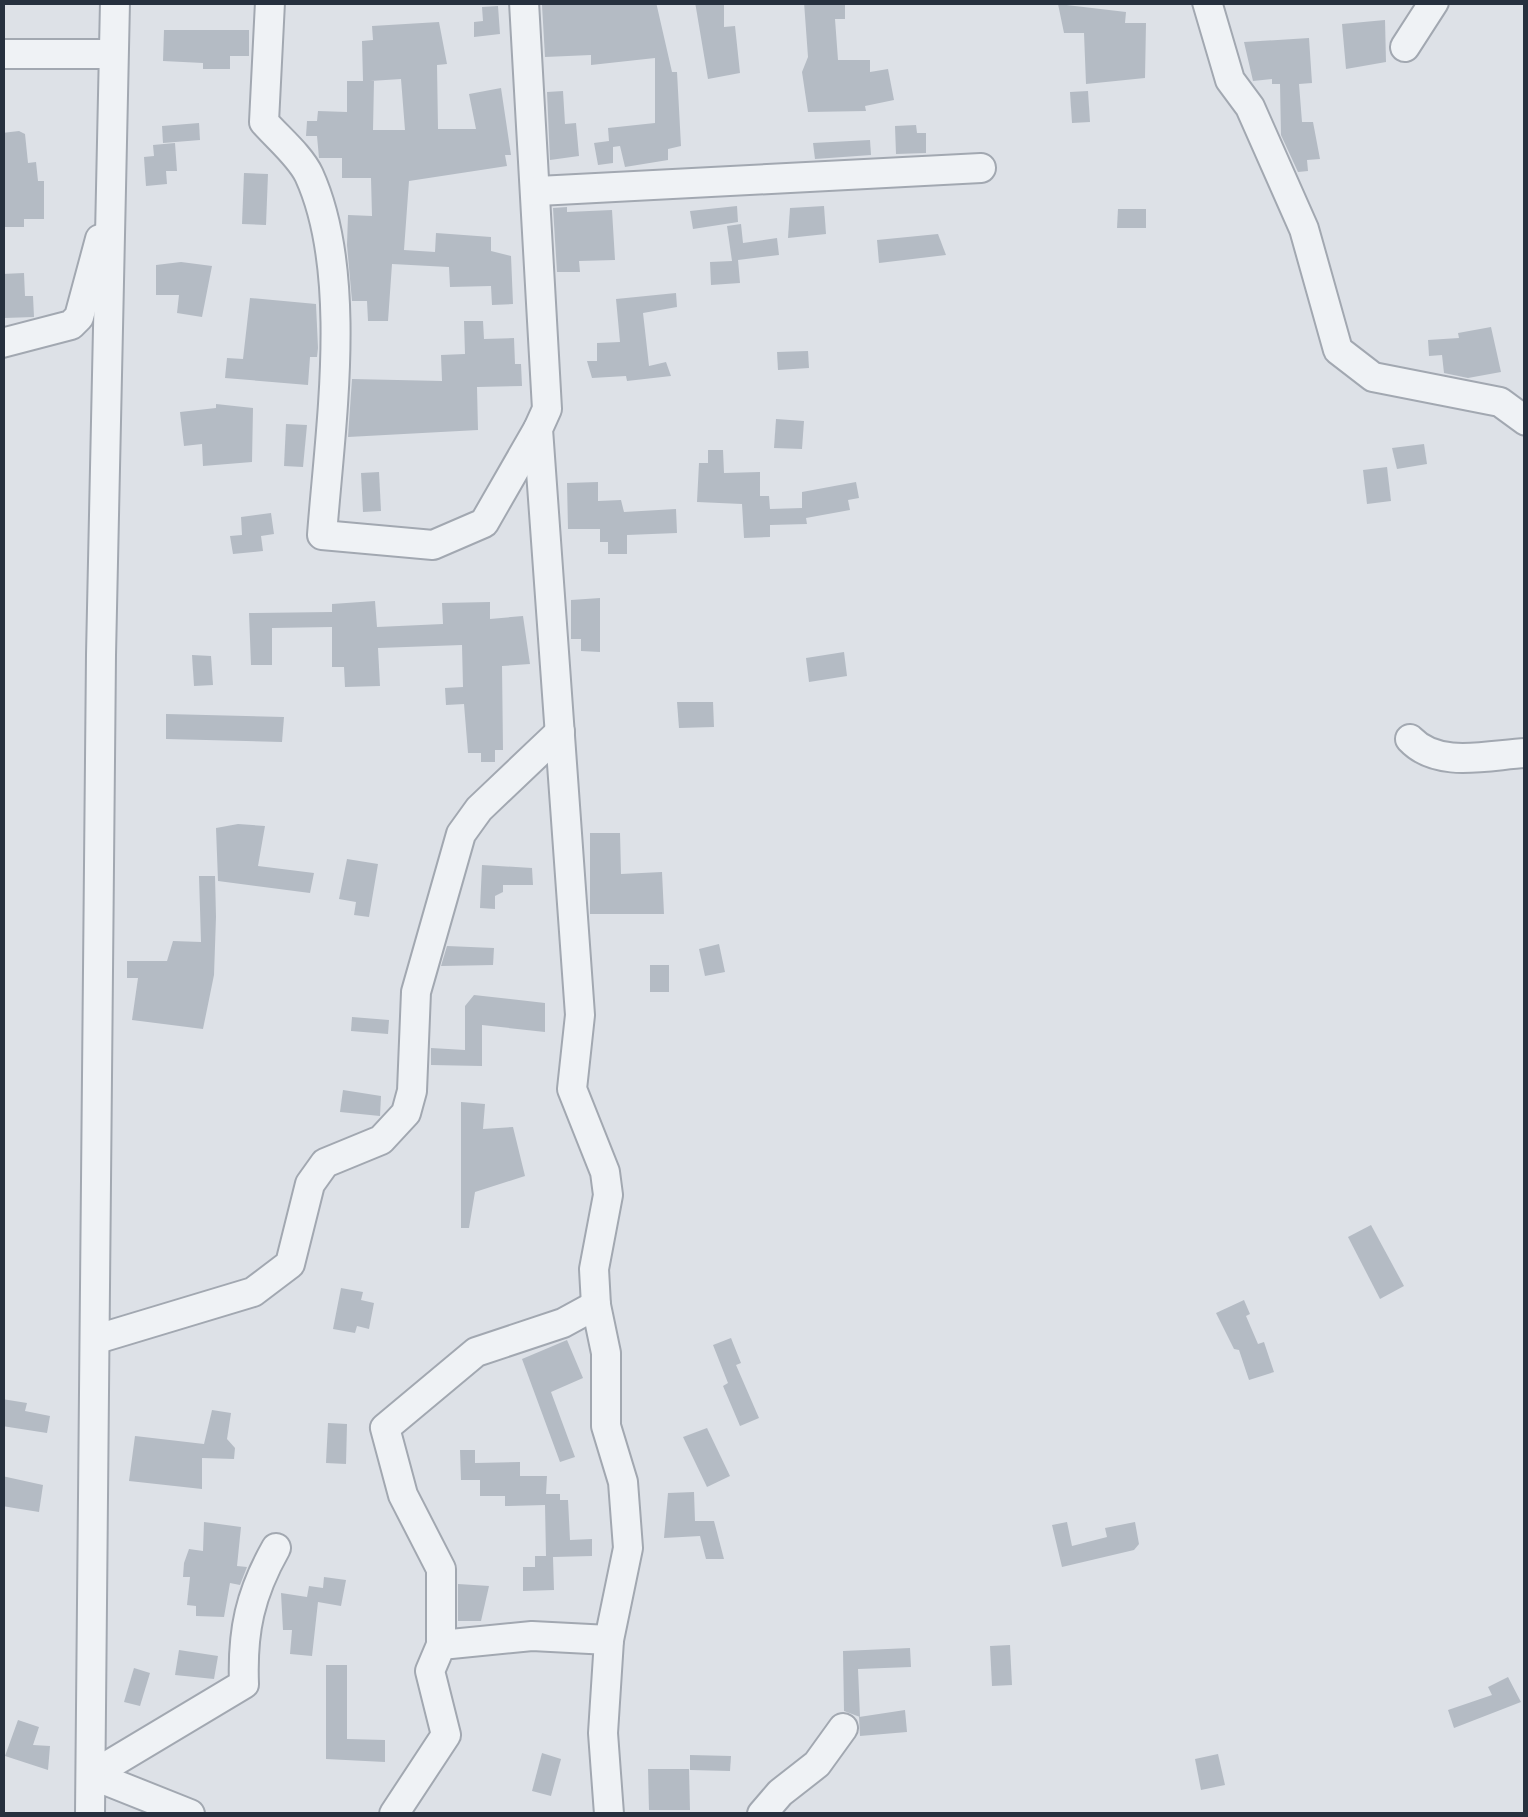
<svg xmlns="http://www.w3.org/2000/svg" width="1528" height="1817" viewBox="0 0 1528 1817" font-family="Helvetica,sans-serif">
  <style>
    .building { fill: #b4bbc4; fill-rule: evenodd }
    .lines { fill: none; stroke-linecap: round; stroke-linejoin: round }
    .minor-casing { stroke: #a2a8b1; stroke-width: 32 }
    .minor { stroke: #eff2f5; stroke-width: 28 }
  </style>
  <rect width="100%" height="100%" fill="#dde1e7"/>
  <g class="building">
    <path d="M656,2l16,70h5l4,74 -13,3v11l-43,7 -5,-21 -7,1v16l-15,2 -4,-22 15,-2 -1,-13 47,-5v-65l-64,7v-10l-46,2 -3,-52z"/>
    <path d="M695,2h29v25l11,-1 5,47 -32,6z"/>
    <path d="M804,2h41v17h-10l3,41h32v12l18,-3 6,31 -29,6 1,5 -58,1 -6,-40 6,-15z"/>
    <path d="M1058,4l68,8 -1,11h21l-1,55 -59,6 -2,-51h-20z"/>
    <path d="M498,6l2,28 -26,3v-15l9,-1 -1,-14z"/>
    <path d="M1385,20l1,42 -40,7 -4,-45z"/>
    <path d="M439,22l8,42 -10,1 1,64h38l-7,-35 32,-6 10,67h-6l2,11 -98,15 -5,69 31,2 1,-19 55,4v14l20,5 2,48 -21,1 -1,-19 -41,1 -1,-20 -57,-3 -4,57h-20l-1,-20h-15l-5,-56 1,-30 24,1 -1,-38h-29v-20h-23l-2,-22h-11l1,-15h10l1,-10 29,1v-31h16l-1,-40 11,-1 -1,-14zM401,79l4,51h-32l1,-49h-4z"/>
    <path d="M164,30h85v26h-19v13h-27v-6l-40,-2z"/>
    <path d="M1309,38l3,45 -13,1 3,38h11l7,37 -13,1 1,11 -10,1 -17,-37 -1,-51h-8v-5l-19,2 -9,-39z"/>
    <path d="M563,91l2,33 11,-1 3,33 -29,4 -3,-68z"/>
    <path d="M1088,91l2,31 -18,1 -2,-31z"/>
    <path d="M199,123l1,17 -37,3 -1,-17z"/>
    <path d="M916,125l1,8h9v20l-30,1 -1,-28z"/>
    <path d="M19,131l6,3 3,29 8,-1 2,19h6v38h-20v8h-22v-94z"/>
    <path d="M870,140l1,15 -56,4 -2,-16z"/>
    <path d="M175,143l2,28h-11l1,13 -21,2 -2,-29 10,-1 -1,-11z"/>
    <path d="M244,173l24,1 -2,51 -24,-1z"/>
    <path d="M737,206l1,16 -45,7 -3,-18z"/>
    <path d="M824,206l2,28 -38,4 2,-30z"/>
    <path d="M567,207v5l45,-2 3,50 -36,1 1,11h-23l-4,-64z"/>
    <path d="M1118,209h28v19h-29z"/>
    <path d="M741,224l2,19 34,-5 2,17 -41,5 2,23 -29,2 -1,-23 22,-1 -5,-35z"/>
    <path d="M938,234l8,21 -67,8 -2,-23z"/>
    <path d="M181,262l31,4 -10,51 -25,-4 2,-18h-23v-30z"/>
    <path d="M24,273l1,23h8l1,21 -30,1 -2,-44z"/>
    <path d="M676,293l1,14 -34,6 6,53 17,-4 5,14 -44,5 -1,-5 -34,2 -5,-17h10v-18l23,-1 -4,-43z"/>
    <path d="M250,298l66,6 2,44 -1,9h-7l-2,28 -83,-7 2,-20 16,1z"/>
    <path d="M464,321h19l1,18 30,-1 1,26h6l1,22 -45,1 1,43 -130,7 4,-58 90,2 -1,-26 24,-1z"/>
    <path d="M1491,327l10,45 -33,6 -24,-5 -2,-18 -13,1 -1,-16 31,-2 -1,-5z"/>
    <path d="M808,351l1,17 -31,2 -1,-18z"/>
    <path d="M216,404l37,4 -1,54 -49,4 -1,-22 -18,2 -4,-34 36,-4z"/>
    <path d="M776,419l28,2 -2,28 -28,-1z"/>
    <path d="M286,424l21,1 -4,42 -19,-1z"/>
    <path d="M1424,444l3,20 -30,5 -5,-21z"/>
    <path d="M708,450h15l1,23 36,-1v24h9l1,13 32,-1v-16l54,-10 3,16 -11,2 2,10 -44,8 1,6 -37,1v12l-26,1 -2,-34 -45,-2 2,-39h9z"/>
    <path d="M1387,467l4,34 -24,3 -4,-34z"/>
    <path d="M379,472l2,39 -18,1 -2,-39z"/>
    <path d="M598,482v19l23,-1 3,12 52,-3 1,24 -50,2v19h-19v-12h-8v-13h-32l-1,-46z"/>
    <path d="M271,513l3,21 -13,2 2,15 -30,3 -3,-18 12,-1 -1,-18z"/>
    <path d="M600,598v54l-19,-1v-12h-10v-39z"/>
    <path d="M375,601l2,26 66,-3 -1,-21 48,-1v17l33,-3 7,48 -28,2 1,84h-8v12h-14v-9h-13l-4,-49 -18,1 -1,-17 18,-1 -1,-42 -84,3 2,38 -35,1 -1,-20h-12v-40l-60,1v37h-21l-2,-52 83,-1v-8z"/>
    <path d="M844,652l3,24 -38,6 -3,-24z"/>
    <path d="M192,655l19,1 2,29 -19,1z"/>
    <path d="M677,702h36l1,25 -35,1z"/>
    <path d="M166,714l118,3 -2,25 -116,-3z"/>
    <path d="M238,824l27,2 -7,40 56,7 -4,20 -92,-12 -2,-53z"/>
    <path d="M590,833h30l1,41 41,-2 2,42h-74z"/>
    <path d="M347,859l31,5 -9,53 -15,-2 2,-13 -17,-3z"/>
    <path d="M482,865l50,3 1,17h-30v7l-8,4v13l-15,-1z"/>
    <path d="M199,876h16l1,41 -2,58 -11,54 -71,-9 6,-42h-11v-17h40l6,-20 28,1z"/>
    <path d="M719,944l6,28 -20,4 -6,-27z"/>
    <path d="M447,946l47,2 -1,17 -52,1z"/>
    <rect x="650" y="965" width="19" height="27"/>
    <path d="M474,995l71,8v29l-63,-7v41l-51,-1v-17l34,2v-44z"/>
    <path d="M352,1017l37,3 -1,14 -37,-3z"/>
    <path d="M343,1090l38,6 -1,20 -40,-4z"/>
    <path d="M461,1102l24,2 -2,25 30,-2 12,49 -50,16 -6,36h-8z"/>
    <path d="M1371,1225l33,61 -24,13 -32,-62z"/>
    <path d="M341,1288l22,4 -2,8 13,3 -5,26 -12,-3 -2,7 -22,-4z"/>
    <path d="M1244,1300l6,14 -4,2 12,28 6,-2 10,30 -25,8 -10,-30 -5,-1 -18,-36z"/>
    <path d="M731,1338l10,25 -5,2 23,53 -19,8 -17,-40 5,-3 -15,-38z"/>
    <path d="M567,1340l16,38 -32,14 24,65 -15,5 -38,-103z"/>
    <path d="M2,1399l25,4 -2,8 25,5 -3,17 -45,-7z"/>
    <path d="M212,1410l19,3 -4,26 8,9 -1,11 -32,-1v31l-73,-8 6,-45 69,8z"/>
    <path d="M328,1423l19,1 -1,40 -20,-1z"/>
    <path d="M707,1428l23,48 -23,11 -24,-50z"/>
    <path d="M460,1450h15v13l45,-1v14h27l-1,18h14v6h8l2,40 22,-1v17l-39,1 1,33 -31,1v-24h12v-11h11l-1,-51 -40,1v-10h-25v-16h-19z"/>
    <path d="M2,1476l41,9 -4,27 -37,-6z"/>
    <path d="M694,1492l1,29h19l10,38h-18l-6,-23 -36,2 4,-45z"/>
    <path d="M204,1522l37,5 -4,39 10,1 -7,18 -10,-2 -6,34 -28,-1v-10l-9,-1 3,-28h-7l1,-14 5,-14 14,2z"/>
    <path d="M1067,1522l5,24 35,-9 -2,-9 30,-6 4,22 -5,6 -72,17 -10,-42z"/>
    <path d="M324,1577l22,3 -5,26 -23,-4 -6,54 -22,-2 2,-24h-9l-2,-37 26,4 2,-11 14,2z"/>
    <path d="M458,1584l31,2 -8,35h-23z"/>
    <path d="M1010,1645l2,40 -20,1 -2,-40z"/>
    <path d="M910,1648l1,19 -53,2 2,48 -16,-6 -1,-60z"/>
    <path d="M179,1650l39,6 -4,23 -39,-4z"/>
    <path d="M326,1665h21v74l38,1v22l-59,-3z"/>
    <path d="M134,1668l16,5 -10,33 -16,-4z"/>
    <path d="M1508,1677l13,25 -67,26 -6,-18 44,-15 -4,-8z"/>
    <path d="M905,1710l2,22 -47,4 -1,-19z"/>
    <path d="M18,1720l21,7 -6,18 17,1 -2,24 -43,-14z"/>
    <path d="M542,1753l19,6 -10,37 -19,-5z"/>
    <path d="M1218,1754l7,31 -24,5 -6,-31z"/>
    <path d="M690,1755l41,1 -1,15 -40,-1z"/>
    <path d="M648,1769h41l1,41h-41z"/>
  </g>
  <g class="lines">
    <g class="minor-casing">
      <g id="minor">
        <path d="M270,2l-6,120c14,16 36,34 45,53 45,99 21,253 13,360l111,10 51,-22 54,-94"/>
        <path d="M524,2l23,407 -9,20 42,586 -8,74 33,83 3,23 -14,74 2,36 10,48v73l17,56 5,66 -19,92 -6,93 6,81"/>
        <path d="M1207,2l23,78 20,27 54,122 34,121 35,27 127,25 26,19"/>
        <path d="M1405,47l29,-45"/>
        <path d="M2,54h111"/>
        <path d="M538,191l443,-23"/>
        <path d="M2,343l69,-18 8,-8 21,-78"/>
        <path d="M1410,739c28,30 78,16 116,14"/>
        <path d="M97,1339l156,-47 37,-28 20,-80 15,-21 56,-23 25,-27 6,-22 4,-99 45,-158 18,-25 81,-77"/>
        <path d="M441,1645v-76l-38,-74 -18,-67 91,-76 87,-29 33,-18"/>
        <path d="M92,1775l152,-91c-2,-53 6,-90 32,-136"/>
        <path d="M92,1775l98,39"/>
        <path d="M90,1814l11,-1159 14,-653"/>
        <path d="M394,1814l52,-79 -16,-64 11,-26 91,-9 77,4"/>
        <path d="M762,1814l18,-21 37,-29 26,-36"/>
      </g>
    </g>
    <use href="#minor" class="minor"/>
  </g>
  <rect width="1528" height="1817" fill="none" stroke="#26303e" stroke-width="10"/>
</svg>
